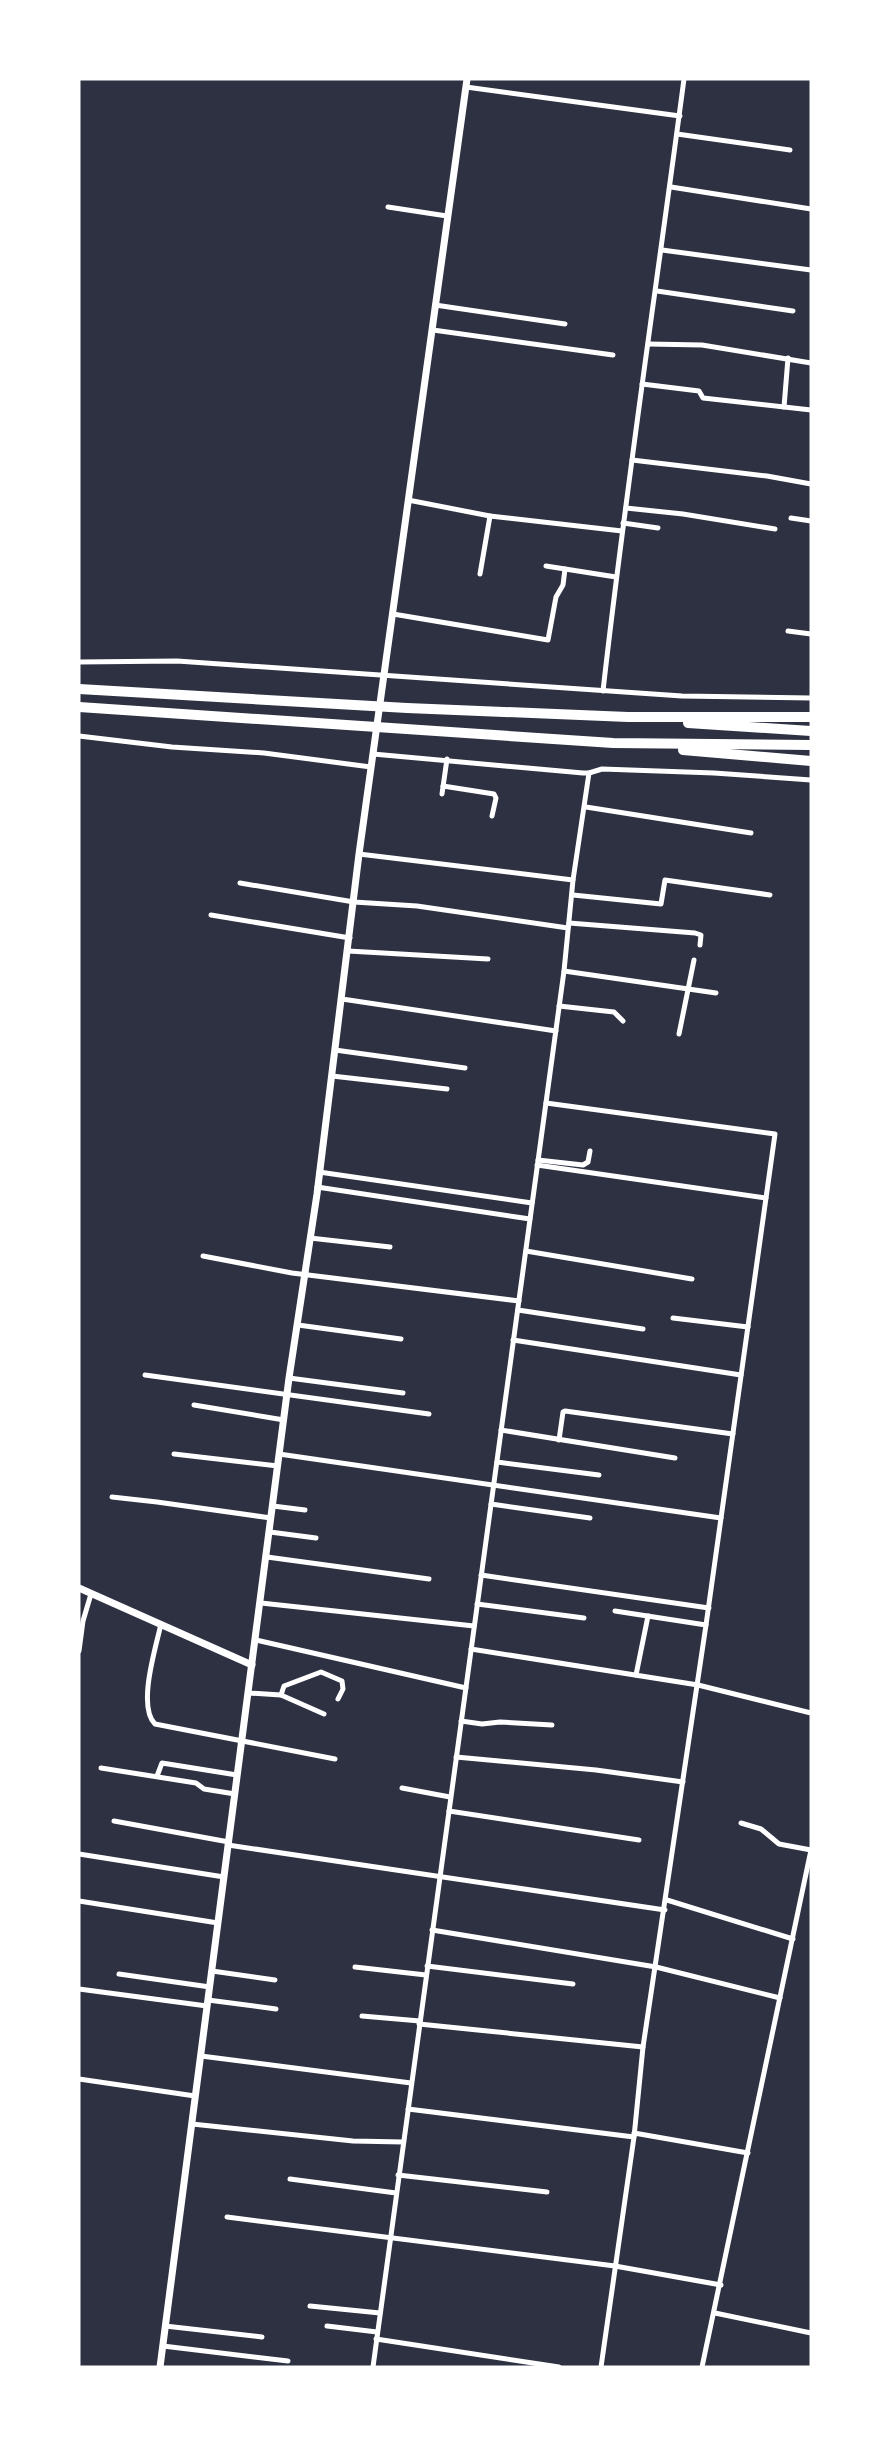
<svg xmlns="http://www.w3.org/2000/svg" width="890" height="2446" viewBox="0 0 890 2446" font-family="'DejaVu Sans',sans-serif">
  <style>
    .lines { fill: none; stroke-linecap: round; stroke-linejoin: round }
    .minor { stroke: #fff; stroke-width: 5 }
    .tertiary { stroke: #fff; stroke-width: 7 }
    .motorway { stroke: #fff; stroke-width: 10 }
  </style>
  <rect width="100%" height="100%" fill="#2d3142"/>
  <g class="lines">
    <g class="minor">
      <path d="M466,87l214,29"/>
      <path d="M677,134l113,16"/>
      <path d="M671,187l140,22"/>
      <path d="M388,207l59,9"/>
      <path d="M662,250l149,20"/>
      <path d="M657,291l136,20"/>
      <path d="M435,305l130,19"/>
      <path d="M433,330l180,25"/>
      <path d="M648,344l54,1 109,18"/>
      <path d="M642,384l57,7 4,7 108,12"/>
      <path d="M784,407l4,-49"/>
      <path d="M632,460l135,16 44,8"/>
      <path d="M408,500l82,16 132,15"/>
      <path d="M626,508l57,6 92,15"/>
      <path d="M791,518l20,3"/>
      <path d="M623,523l35,5"/>
      <path d="M546,566l70,11"/>
      <path d="M480,574l10,-58"/>
      <path d="M393,614l155,26 8,-43 7,-12 2,-16"/>
      <path d="M788,631l23,3"/>
      <path d="M79,662l98,-1 505,35 129,2"/>
      <path d="M603,691c23,-204 54,-408 81,-612"/>
      <path d="M79,736l93,11 92,6 107,14"/>
      <path d="M373,754l210,19h6l13,-4 112,4 97,7"/>
      <path d="M443,786l51,8 2,4 -4,18"/>
      <path d="M442,794l5,-35"/>
      <path d="M586,807l165,26"/>
      <path d="M359,854l214,26"/>
      <path d="M240,883l114,19 63,4 151,22"/>
      <path d="M573,895l88,9 4,-24 105,15"/>
      <path d="M211,915l139,23"/>
      <path d="M569,923l126,10 6,2 -1,10"/>
      <path d="M348,951l140,8"/>
      <path d="M564,971l152,22"/>
      <path d="M342,999l214,32"/>
      <path d="M559,1006l55,6 9,9"/>
      <path d="M679,1034l15,-74"/>
      <path d="M335,1050l130,18"/>
      <path d="M332,1076l115,13"/>
      <path d="M546,1103l229,31 -69,491 -63,422 -9,90 -33,230"/>
      <path d="M538,1160l45,5 5,-3 2,-11"/>
      <path d="M537,1165l229,33"/>
      <path d="M319,1172l213,31"/>
      <path d="M317,1187l213,32"/>
      <path d="M310,1238l80,9"/>
      <path d="M526,1251l166,28"/>
      <path d="M203,1256l89,17 227,28"/>
      <path d="M518,1310l125,19"/>
      <path d="M673,1318l75,9"/>
      <path d="M298,1325l103,14"/>
      <path d="M513,1340l228,35"/>
      <path d="M145,1375l284,39"/>
      <path d="M289,1378l114,15"/>
      <path d="M194,1405l90,15"/>
      <path d="M501,1430l174,28"/>
      <path d="M559,1440l4,-28 2,-1 168,23"/>
      <path d="M174,1454l104,12"/>
      <path d="M279,1454l442,64"/>
      <path d="M497,1462l102,13"/>
      <path d="M112,1497l45,5 114,16"/>
      <path d="M491,1504l99,14"/>
      <path d="M273,1506l32,4"/>
      <path d="M270,1532l46,6"/>
      <path d="M267,1557l162,22"/>
      <path d="M481,1575l228,33"/>
      <path d="M261,1603l213,23"/>
      <path d="M477,1604l107,14"/>
      <path d="M615,1611l91,14"/>
      <path d="M161,1624c-5,23 -24,82 -6,100l180,35"/>
      <path d="M256,1640l210,48"/>
      <path d="M471,1649l227,36 113,28"/>
      <path d="M79,1651l4,-30 8,-27"/>
      <path d="M636,1675l12,-59"/>
      <path d="M248,1693l33,2 43,19"/>
      <path d="M281,1695l3,-9 37,-14 21,9 1,8 -5,10"/>
      <path d="M461,1721l21,3 18,-2 52,3"/>
      <path d="M456,1757l140,13 87,12"/>
      <path d="M101,1768l95,15 8,6 31,5"/>
      <path d="M157,1776l5,-13 75,12"/>
      <path d="M402,1788l48,9"/>
      <path d="M449,1811l190,29"/>
      <path d="M114,1821l115,21"/>
      <path d="M741,1823l20,6 18,15 32,6"/>
      <path d="M228,1845l437,65"/>
      <path d="M79,1854l145,23"/>
      <path d="M667,1900l126,39"/>
      <path d="M79,1901l139,22"/>
      <path d="M432,1930l224,37 124,31"/>
      <path d="M427,1966l146,18"/>
      <path d="M355,1967l71,8"/>
      <path d="M212,1971l63,9"/>
      <path d="M119,1974l91,13"/>
      <path d="M79,1989l128,17"/>
      <path d="M208,2000l68,9"/>
      <path d="M362,2016l58,5"/>
      <path d="M419,2024l224,23"/>
      <path d="M201,2056l210,27"/>
      <path d="M79,2079l116,17"/>
      <path d="M408,2109l226,28"/>
      <path d="M192,2124l161,17 50,1"/>
      <path d="M634,2133l114,20"/>
      <path d="M398,2175l149,17"/>
      <path d="M290,2179l106,14"/>
      <path d="M227,2217l388,49 106,19"/>
      <path d="M310,2306l70,7"/>
      <path d="M715,2313l96,20"/>
      <path d="M165,2326l97,11"/>
      <path d="M327,2326l50,6"/>
      <path d="M376,2339l183,28"/>
      <path d="M163,2346l125,15"/>
      <path d="M373,2367l191,-1396 9,-91 16,-107"/>
      <path d="M702,2367l109,-517"/>
    </g>
    <g class="tertiary">
      <path d="M79,1588l173,77"/>
      <path d="M160,2367l129,-989 28,-184 42,-340 108,-775"/>
    </g>
    <g class="motorway">
      <path d="M79,689l328,19 221,9h183"/>
      <path d="M79,707l534,36 198,2"/>
      <path d="M688,723l123,8"/>
      <path d="M683,750l128,11"/>
    </g>
  </g>
  <rect width="890" height="2446" fill="none" stroke="#ffffff" stroke-width="161"/>
</svg>
